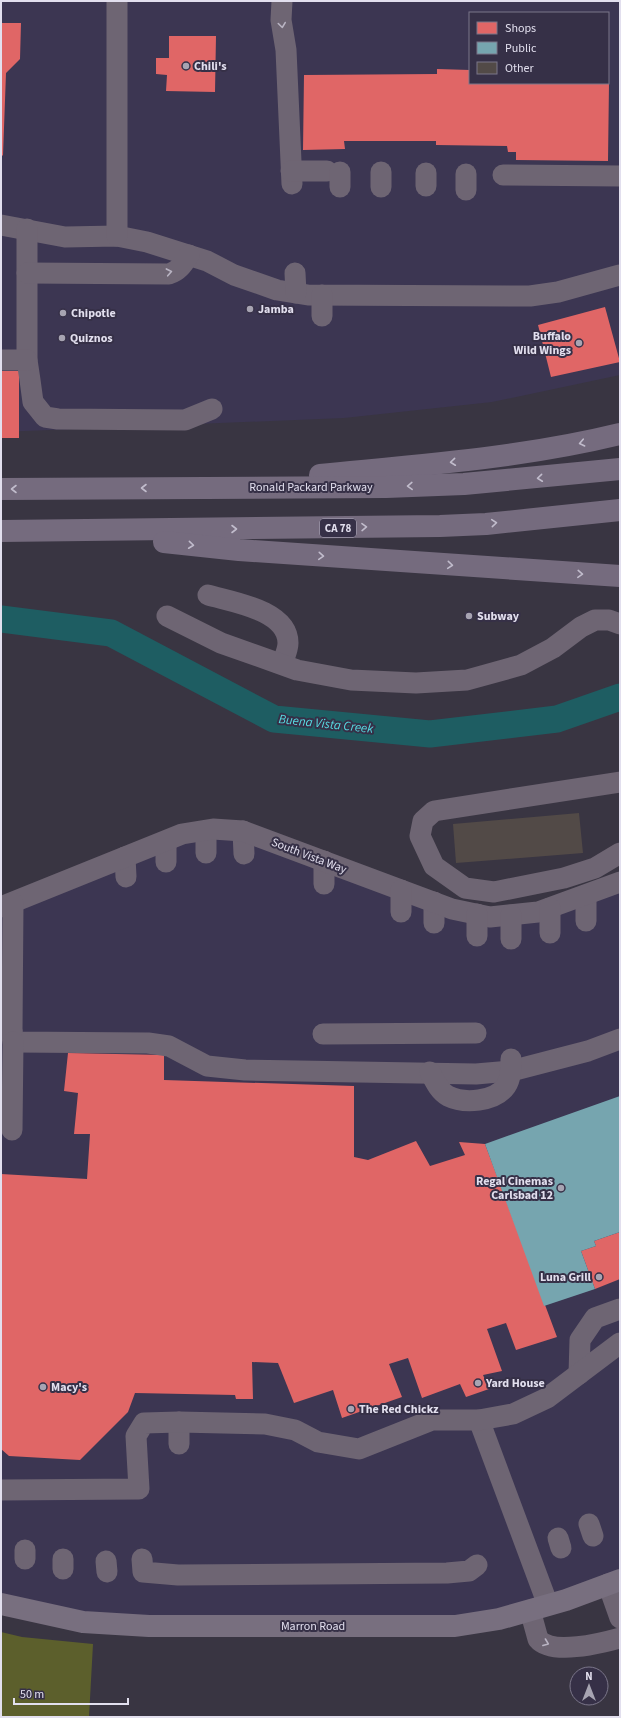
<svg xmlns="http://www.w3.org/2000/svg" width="621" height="1718" viewBox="0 0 621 1718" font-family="'Source Sans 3',sans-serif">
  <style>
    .built { fill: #3c3652; fill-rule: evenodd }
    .forest { fill: #5c5f2c }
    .shops { fill: #e06666 }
    .public { fill: #76a5af }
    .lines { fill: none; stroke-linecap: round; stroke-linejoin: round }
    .river { stroke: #1e5d62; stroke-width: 27 }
    .building { fill: #524a47 }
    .minor { stroke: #6e6573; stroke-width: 21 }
    .major { stroke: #786f7f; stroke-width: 22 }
    .highway { stroke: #756b7e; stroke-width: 22 }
    .oneway { stroke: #b9b4c3 }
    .oneway2 { stroke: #c1bccc }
    .poi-dot { fill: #a7a4b2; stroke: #363047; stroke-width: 1.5 }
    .labels { text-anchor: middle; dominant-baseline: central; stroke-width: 4; stroke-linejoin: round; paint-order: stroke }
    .shield { fill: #363047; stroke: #aeaabc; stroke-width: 1 }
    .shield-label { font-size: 11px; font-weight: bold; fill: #e2dfee }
    .poi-label { font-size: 12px; font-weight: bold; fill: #e2dfee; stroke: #363047; text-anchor: start }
    .street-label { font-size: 12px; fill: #e2dfee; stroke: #363047 }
    .water-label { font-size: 13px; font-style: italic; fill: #57dbe2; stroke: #363047 }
  </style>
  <rect width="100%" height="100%" fill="#393542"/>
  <g class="built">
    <path d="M1,1h619v374l-128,27 -148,16 -343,14zM470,13h138v70h-138z"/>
    <path d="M227,830l252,86 141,-33v696l-110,38 -361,9 -148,-22v-697l28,-13z"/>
  </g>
  <path class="forest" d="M1,1632l21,5 71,7 -4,73h-88z"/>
  <g class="shops">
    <path d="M1,23h20l-1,36 -14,14 -3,82 -2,2z"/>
    <path d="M169,36h47l-1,56 -49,-1 1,-16 -11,-1v-16h13z"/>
    <path d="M437,69l33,1v13h139l-1,78 -92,-1v-8h-8l-1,-6 -71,-1v-4h-92l1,8 -42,1 1,-75 133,-1z"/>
    <path d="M605,307l15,55 -69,15 -13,-52z"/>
    <rect x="1" y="371" width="18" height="67"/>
    <path d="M68,1053l96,2v25l190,6v71l14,3 48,-19 14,25 35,-11 -6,-13 26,2 72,193 -41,13 -10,-27 -19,6 15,42 -19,4 6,14 -23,8 -6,-13 -38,14 -14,-40 -19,6 13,33 -60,21 -9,-28 -39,13 -16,-40 -26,-1 1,37h-17l-1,-4 -100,-2 -7,19 -48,48 -71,-4 -8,-7v-275l86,5 3,-45h-16l4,-41 -14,-2z"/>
    <path d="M620,1232v47l-25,10 -14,-38 15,-5 -2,-5z"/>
  </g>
  <path class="public" d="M620,1096v136l-26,9 2,5 -15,5 14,38 -51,17 -59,-162z"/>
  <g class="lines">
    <path class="river" d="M1,619l110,14 163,86 156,15 127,-15 63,-22"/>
  </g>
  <path class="building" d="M579,813l4,40 -127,10 -3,-39z"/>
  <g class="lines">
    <g class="minor">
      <path d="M282,1l-1,19 5,30 6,134"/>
      <path d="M291,171h36"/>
      <path d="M340,172v15"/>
      <path d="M381,172v15"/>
      <path d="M503,175l117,1"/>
      <path d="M426,186v-13"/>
      <path d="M466,190v-16"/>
      <path d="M1,225l64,12 52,-1 30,6 60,19 27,14 43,15 31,5 222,1 28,-4 62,-17"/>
      <path d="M27,229v131l3,20 3,22 12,15 13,2 127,1 27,-11"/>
      <path d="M117,236v-235"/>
      <path d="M27,273l142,1c10,-3 14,-10 20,-19"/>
      <path d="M295,273l1,20"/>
      <path d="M322,295v21"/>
      <path d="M1,360h26"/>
      <path d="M208,595c24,7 80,15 80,48 0,7 -4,15 -6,21"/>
      <path d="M167,616l54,27 76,27 54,10 65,3 51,-3 54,-15 32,-17 28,-21 14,-7h14l11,4"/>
      <path d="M620,782l-186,29 -11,10 -3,15 14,30 31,22 29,4 70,-14 31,-10 25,-15"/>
      <path d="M206,831v22"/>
      <path d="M243,831l1,23"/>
      <path d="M166,841v21"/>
      <path d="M125,857l1,20"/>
      <path d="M324,884v-23"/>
      <path d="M586,895v26"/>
      <path d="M434,902v21"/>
      <path d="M1,907l181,-73 31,-5 30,2 209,78 38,8 48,-5 82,-30"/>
      <path d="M401,912v-22"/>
      <path d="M511,915v24"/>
      <path d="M550,933v-25"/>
      <path d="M477,936v-22"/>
      <path d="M1,1031h11l1,11 135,1 21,3 38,20 38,4 231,4 35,-3 77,-20 32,-12"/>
      <path d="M12,1031l1,-128"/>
      <path d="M323,1034l153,-1"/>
      <path d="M430,1072c5,9 9,19 18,24 16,8 47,6 58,-10 5,-7 5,-19 5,-27"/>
      <path d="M12,1130l1,-88"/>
      <path d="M579,1374l1,-34 15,-22 25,-9"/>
      <path d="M479,1420l69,185"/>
      <path d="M179,1444v-22"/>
      <path d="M1,1490l138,-1 -3,-53 8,-13 35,-1 86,2 30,6 23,12 41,7 73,-29h47l34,-6 34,-16 73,-55"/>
      <path d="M589,1524l4,12"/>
      <path d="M558,1538l3,10"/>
      <path d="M25,1550v9"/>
      <path d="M63,1559v10"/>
      <path d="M142,1559l1,13 35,3 269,-2 22,-2 8,-6"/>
      <path d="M106,1561l1,11"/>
      <path d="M608,1584l12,34"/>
      <path d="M530,1610l8,29c14,17 64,4 82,-1"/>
    </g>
    <path class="major" d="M1,1604l82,18 66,4h306l44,-7 67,-19 54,-20"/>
    <g class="highway">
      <path d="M320,475c101,-10 202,-17 300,-41"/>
      <path d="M1,489l385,-2 78,-3 156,-15"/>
      <path d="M1,531l439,-5 46,-2 134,-14"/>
      <path d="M164,542l75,8 381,26"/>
    </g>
  </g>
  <defs><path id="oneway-chevron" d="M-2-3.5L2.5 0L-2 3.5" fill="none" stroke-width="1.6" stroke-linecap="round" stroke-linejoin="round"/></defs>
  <g class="oneway">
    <use href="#oneway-chevron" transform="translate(282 25) rotate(82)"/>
    <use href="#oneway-chevron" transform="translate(169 272) rotate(-11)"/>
    <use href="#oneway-chevron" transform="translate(546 1643) rotate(21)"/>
  </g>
  <g class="oneway2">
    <use href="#oneway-chevron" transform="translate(582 443) rotate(168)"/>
    <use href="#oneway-chevron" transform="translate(453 462) rotate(174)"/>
    <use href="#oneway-chevron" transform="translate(540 478) rotate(174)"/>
    <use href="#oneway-chevron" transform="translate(410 486) rotate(178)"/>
    <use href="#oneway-chevron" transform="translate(144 488) rotate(180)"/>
    <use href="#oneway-chevron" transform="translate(14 489) rotate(180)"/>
    <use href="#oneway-chevron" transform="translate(494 523) rotate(-5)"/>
    <use href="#oneway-chevron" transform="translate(364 527) rotate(-1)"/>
    <use href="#oneway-chevron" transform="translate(234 529)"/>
    <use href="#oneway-chevron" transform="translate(191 545) rotate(6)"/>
    <use href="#oneway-chevron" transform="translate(321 556) rotate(4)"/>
    <use href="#oneway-chevron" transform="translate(450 565) rotate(5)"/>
    <use href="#oneway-chevron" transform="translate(580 574) rotate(3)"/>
  </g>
  <g class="poi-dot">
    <circle cx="186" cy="66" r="4"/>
    <circle cx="250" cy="309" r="4"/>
    <circle cx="63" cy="313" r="4"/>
    <circle cx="62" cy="338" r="4"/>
    <circle cx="579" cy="343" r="4"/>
    <circle cx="469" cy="616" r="4"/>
    <circle cx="561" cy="1188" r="4"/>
    <circle cx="599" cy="1277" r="4"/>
    <circle cx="478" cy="1383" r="4"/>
    <circle cx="43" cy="1387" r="4"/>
    <circle cx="351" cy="1409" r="4"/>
  </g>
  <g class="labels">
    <rect class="shield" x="320" y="519" width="36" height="18" rx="3"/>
    <g class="shield-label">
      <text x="338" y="528">CA 78</text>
    </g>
    <g class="poi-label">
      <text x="194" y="66">Chili's</text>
      <text x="258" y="309">Jamba</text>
      <text x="71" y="313">Chipotle</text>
      <text x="571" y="336" text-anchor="end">Buffalo<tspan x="571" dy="14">Wild Wings</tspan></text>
      <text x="70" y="338">Quiznos</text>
      <text x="477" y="616">Subway</text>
      <text x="553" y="1181" text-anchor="end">Regal Cinemas<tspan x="553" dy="14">Carlsbad 12</tspan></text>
      <text x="591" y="1277" text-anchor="end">Luna Grill</text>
      <text x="486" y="1383">Yard House</text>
      <text x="51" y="1387">Macy's</text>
      <text x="359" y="1409">The Red Chickz</text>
    </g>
    <g class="street-label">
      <text x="311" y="487">Ronald Packard Parkway</text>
      <text transform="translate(309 856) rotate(21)">South Vista Way</text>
      <text x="313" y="1626">Marron Road</text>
    </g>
    <g class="water-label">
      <text transform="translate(326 724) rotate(6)">Buena Vista Creek</text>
    </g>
  </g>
  <rect width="621" height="1718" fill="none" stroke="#e2dfee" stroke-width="4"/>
  <rect x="469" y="12" width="140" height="72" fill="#363047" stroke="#7b768a"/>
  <rect x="477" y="22" width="20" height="12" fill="#e06666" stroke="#7b768a"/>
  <text x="505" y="32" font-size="12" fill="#e2dfee">Shops</text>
  <rect x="477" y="42" width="20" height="12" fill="#76a5af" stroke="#7b768a"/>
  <text x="505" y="52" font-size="12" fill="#e2dfee">Public</text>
  <rect x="477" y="62" width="20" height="12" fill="#524a47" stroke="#7b768a"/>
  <text x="505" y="72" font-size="12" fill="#e2dfee">Other</text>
  <g transform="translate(589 1686)"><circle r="19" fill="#363047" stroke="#7b768a"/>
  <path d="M0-3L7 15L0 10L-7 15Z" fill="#a7a4b2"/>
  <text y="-6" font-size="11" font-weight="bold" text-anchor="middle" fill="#e2dfee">N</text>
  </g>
  <path d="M14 1698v6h114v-6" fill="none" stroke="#e2dfee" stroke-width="2"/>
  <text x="20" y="1698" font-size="12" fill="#e2dfee" stroke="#363047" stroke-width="3" paint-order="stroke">50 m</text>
</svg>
